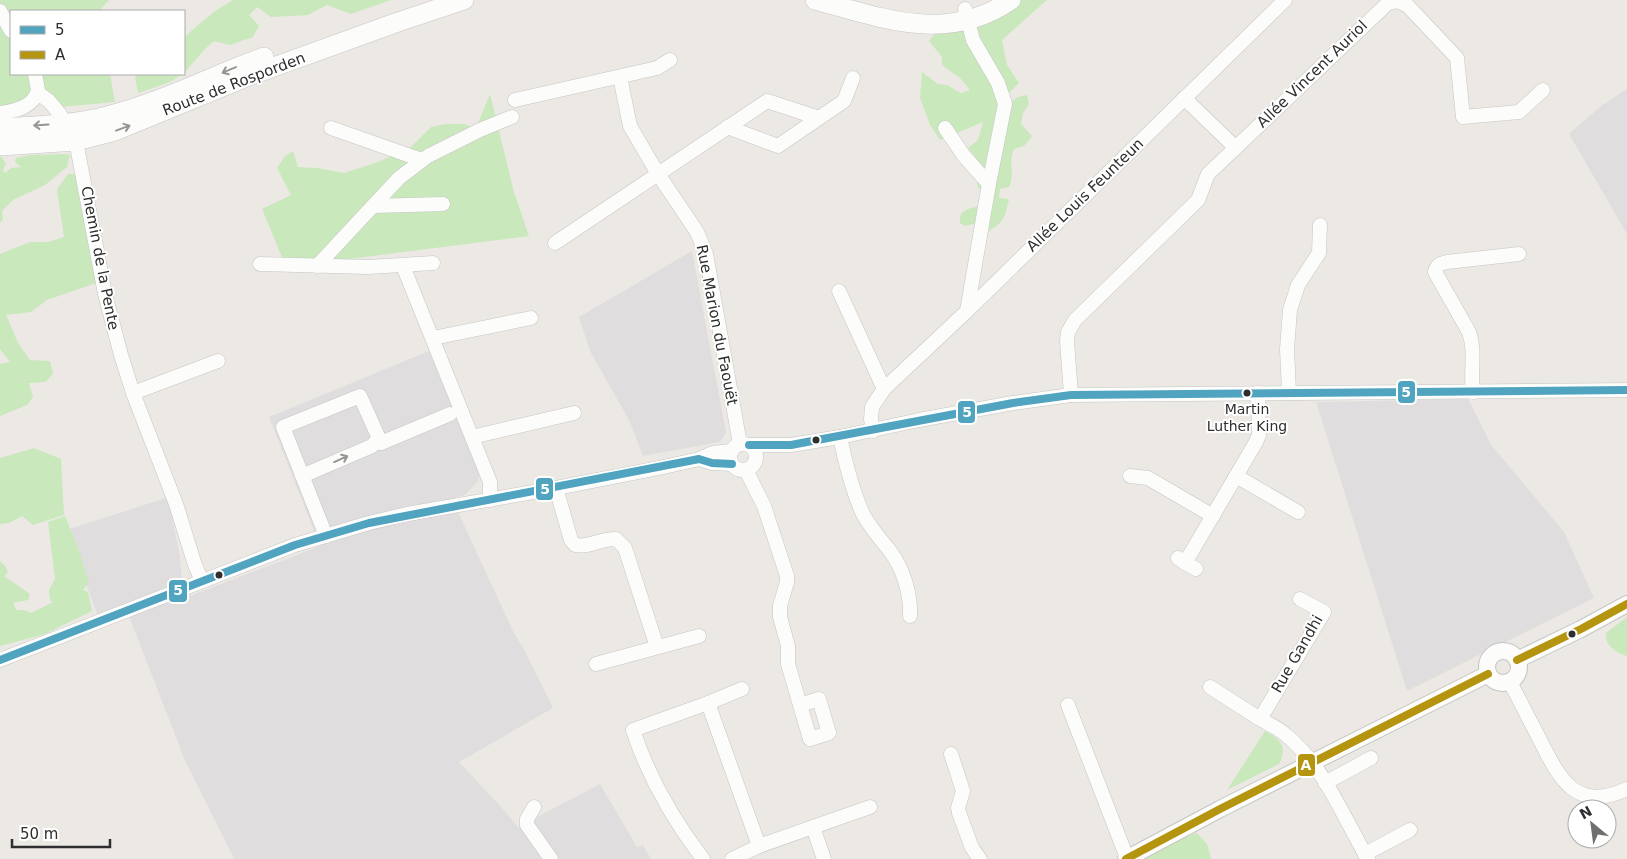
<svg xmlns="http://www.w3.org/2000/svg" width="1627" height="859" viewBox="0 0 1627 859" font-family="'DejaVu Sans',sans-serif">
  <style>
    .industrial { fill: #e0dddf }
    .green { fill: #c9e8bc }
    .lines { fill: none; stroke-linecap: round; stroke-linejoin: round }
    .minor-casing { stroke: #c5c5c5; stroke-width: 15 }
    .tertiary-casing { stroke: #c5c5c5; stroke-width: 18 }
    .secondary-casing { stroke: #c5c5c5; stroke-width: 20 }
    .minor { stroke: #fcfcfb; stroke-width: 14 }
    .tertiary { stroke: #fcfcfb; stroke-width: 16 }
    .secondary { stroke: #fcfcfb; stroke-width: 19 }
    .bus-1-casing { stroke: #fff; stroke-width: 11 }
    .bus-2-casing { stroke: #fff; stroke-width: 11 }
    .bus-1 { stroke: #51a4bf; stroke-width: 8 }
    .bus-2 { stroke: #b59510; stroke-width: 8 }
    .oneway { stroke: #959594 }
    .bus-dot { fill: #2e2e2e; stroke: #fff; stroke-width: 2 }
    .labels { text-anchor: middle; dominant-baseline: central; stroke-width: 4; stroke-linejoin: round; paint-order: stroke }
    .bus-label { font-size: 14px; fill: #2e2e2e; stroke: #fff }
    .street-label { font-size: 15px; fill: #2e2e2e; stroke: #fff }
    .line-badge { stroke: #fff; stroke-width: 2 }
    .badge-label { font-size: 14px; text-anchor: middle; font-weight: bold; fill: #fff }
  </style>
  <rect width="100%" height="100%" fill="#ece9e4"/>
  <g class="industrial">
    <path d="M1627,89v145l-58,-100 32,-28z"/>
    <path d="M692,251l34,181 -6,10 -77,14 -13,-34 -40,-71 -11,-34z"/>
    <path d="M429,351l51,122 -2,8 -13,14 -9,2 3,17 54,117 13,22 27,55 -94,54 44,47 15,18 82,-43 37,63 6,-2 8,14h-417l-48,-96 -61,-157 -27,10 -32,-86 100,-32 5,14 8,39 3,28 8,17 130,-50 -51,-129z"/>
    <path d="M1468,399l24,47 72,86 30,66 -187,93 -91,-289z"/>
  </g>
  <g class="green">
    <path d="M0,0h109l-10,11h-88v63h99l5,28 -54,5 -29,-17 -3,10 -29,8z"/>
    <path d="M233,0h158l-40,14 -24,-9 -19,10 -37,2 -14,-10 -8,8 10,11 -6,11 -23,8 -16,-4 -10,9 -20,23v-36l31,-26z"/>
    <path d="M1021,0h26l-45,40 5,25 12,18 -9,9h-12l10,12 10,-7 9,-2 2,9 -6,9 -2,11 11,12 -8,10 -10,3c-7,17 2,22 -5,38l-9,2 -1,9 10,1c-4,18 -5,23 -20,32l-16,-7 -8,2 -5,-3c-2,-15 11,-14 23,-18l4,-16 -9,-1c-4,-23 10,-18 -10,-40l10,-8 5,-18 -43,18 -10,-15 -10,-27 2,-26 16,12 9,1 14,8 9,-3 -10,-12 -18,-13v-8l-13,-16 6,-8 76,-23z"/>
    <path d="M139,74h44l-13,8 -32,11 -3,-16z"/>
    <path d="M490,94l24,98 15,44 -243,31 -24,-58 29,-14 -14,-27 8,-12 8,-5 5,16 19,1 27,5 31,-10 34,-14 22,-22 15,-3h17l13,4z"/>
    <path d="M64,154l6,1 -3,12 -22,18 -32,15 -11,11 1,8 -3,4v-68l6,9 -3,6 2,3 6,-5 10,-1 -6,-5 1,-4 14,-3z"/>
    <path d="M68,174h11l20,108 -52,18 -16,12 -25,3 12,28 12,17 20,1 3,12 -7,9 -17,1 4,14 -6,8 -27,11v-52l10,-2 -10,-13v-95l30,-12h18l16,-5 -7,-48z"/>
    <path d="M34,448l27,11 3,56 -31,10 -11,-9 -13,7 -9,1v-66z"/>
    <path d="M65,516l12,29 12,37 -6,8 5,2 4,19 -47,23 -45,12v-85l6,6 2,5 -4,4 26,18 -2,6 -15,3 3,7h8l7,3 22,-11 -3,-2 -1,-10 6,-11 -7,-57z"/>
    <path d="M1627,617v38l-1,1c-10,-4 -22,-11 -20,-23z"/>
    <path d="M1265,731c15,8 23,16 14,33l-52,26z"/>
    <path d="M1197,833l10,11 4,15h-69l38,-20z"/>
  </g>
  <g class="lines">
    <g class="minor-casing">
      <g id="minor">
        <path d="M965,9l8,31 25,43 7,21 -16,80 -22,127"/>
        <path d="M0,11l11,20"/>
        <path d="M620,77l10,49 28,48 39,58 9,22 34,190"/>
        <path d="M38,93l11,8 10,12 17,28 29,153 16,61 12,38 43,111 19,61 7,16"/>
        <path d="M1184,98l52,50"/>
        <path d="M515,100l142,-32 13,-8"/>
        <path d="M0,113c15,-2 34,-6 38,-23l-3,-16"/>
        <path d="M727,127l51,19 41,-28"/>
        <path d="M331,128l91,32"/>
        <path d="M945,128l19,28 25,28"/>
        <path d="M373,206l70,-2"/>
        <path d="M555,243l212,-142 52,17 25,-17 9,-23"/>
        <path d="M260,264l108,3 65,-4"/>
        <path d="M317,266l82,-88 29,-22 52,-26 32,-13"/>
        <path d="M403,266l87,216v18"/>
        <path d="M839,291l45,98"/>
        <path d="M433,338l98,-20"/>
        <path d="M1289,392l-2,-43 3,-39 8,-25 21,-32 1,-28"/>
        <path d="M1473,392c-3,-20 3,-41 -4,-60l-34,-60c2,-8 5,-8 12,-10l72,-8"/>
        <path d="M133,393l85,-32"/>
        <path d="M1071,395l-4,-54 1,-9 7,-12 123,-120 10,-26 180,-171 10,-2 10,5 49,52 6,59 56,-5 24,-22"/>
        <path d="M873,431l-2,-12 1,-12 12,-18 83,-78 318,-311"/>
        <path d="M472,437l102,-24"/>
        <path d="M840,437c5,24 13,55 23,77 7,13 17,25 27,37 13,17 21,43 20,65"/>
        <circle cx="743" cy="457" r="13"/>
        <path d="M749,445h42l49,-8 79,-17 94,-17 58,-8 556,-5"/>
        <path d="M699,459l13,4 20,1"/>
        <path d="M746,470l18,36 23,70v6l-7,24v11l8,29v18l22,75 19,-6 -10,-34 -19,6"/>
        <path d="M302,476l70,-30 6,-7"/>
        <path d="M1130,476l18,2 65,38"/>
        <path d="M1236,476l62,36"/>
        <path d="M556,488l15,52 4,5c14,3 27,-7 41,-6l9,9 32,99"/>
        <path d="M326,536l-43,-109 77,-31 21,47 69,-29"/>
        <path d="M1178,558l7,5 71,-121 3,-7 -1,-42"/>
        <path d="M1185,563l11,6"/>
        <path d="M1300,599l24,13 -64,107c9,5 18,9 26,16 38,31 57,82 82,124"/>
        <path d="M0,660l295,-115 74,-22 38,-9 149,-26 103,-20 40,-9 14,-6 18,-2"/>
        <path d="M596,664l103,-28"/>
        <path d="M1510,682c10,19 20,39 30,58 20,40 36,72 87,49"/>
        <path d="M1210,687l50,32"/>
        <path d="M708,703l51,143"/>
        <path d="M1068,705l59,153"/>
        <path d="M951,754l12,37 -5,17 1,5 13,35 8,11"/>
        <path d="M1325,783l46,-25"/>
        <path d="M534,807l-7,12v6l24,34"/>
        <path d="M813,827l11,32"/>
        <path d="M1365,854l45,-24"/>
        <path d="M703,859c-29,-38 -55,-83 -70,-129l75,-27 34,-14"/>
        <path d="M732,859l27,-13 111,-39"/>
      </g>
    </g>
    <g class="tertiary-casing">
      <g id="tertiary">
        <circle cx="1503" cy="667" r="16"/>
        <path d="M1517,660l64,-31 46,-25"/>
        <path d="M1126,859l94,-50 268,-135"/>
      </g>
    </g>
    <g class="secondary-casing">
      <g id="secondary">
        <path d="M815,0c67,18 133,44 196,0"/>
        <path d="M0,128c33,-2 66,-3 99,-10 57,-13 110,-41 165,-61"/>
        <path d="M0,146l76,-5 39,-10 134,-55 149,-54 66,-22"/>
      </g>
    </g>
    <use href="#minor" class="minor"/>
    <use href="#tertiary" class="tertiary"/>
    <use href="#secondary" class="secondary"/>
    <g class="bus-1-casing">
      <g id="bus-1">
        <path d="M749,445h42l222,-42 58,-8 556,-5"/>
        <path d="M0,660l295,-115 74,-22 330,-64 13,4 20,1"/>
      </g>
    </g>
    <g class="bus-2-casing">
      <g id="bus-2">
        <path d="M1517,660l64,-31 46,-25"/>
        <path d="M1126,859l94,-50 268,-135"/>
      </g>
    </g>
    <use href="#bus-1" class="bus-1"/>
    <use href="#bus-2" class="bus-2"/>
  </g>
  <defs><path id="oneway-shaft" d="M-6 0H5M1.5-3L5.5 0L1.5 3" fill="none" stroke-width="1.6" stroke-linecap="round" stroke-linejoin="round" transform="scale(1.25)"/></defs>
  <g class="oneway">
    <use href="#oneway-shaft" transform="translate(229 70) rotate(157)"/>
    <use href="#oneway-shaft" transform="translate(41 125) rotate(176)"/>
    <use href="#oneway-shaft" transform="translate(123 128) rotate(-20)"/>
    <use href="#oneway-shaft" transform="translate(341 459) rotate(-24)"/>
  </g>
  <g class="bus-dot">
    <circle cx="1247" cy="393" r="4.5"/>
    <circle cx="816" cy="440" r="4.5"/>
    <circle cx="219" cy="575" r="4.5"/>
    <circle cx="1572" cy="634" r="4.5"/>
  </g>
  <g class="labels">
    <g class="bus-label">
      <text x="1247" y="409">Martin<tspan x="1247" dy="17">Luther King</tspan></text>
    </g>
    <g class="street-label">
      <text transform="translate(1312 74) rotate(-44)">Allée Vincent Auriol</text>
      <text transform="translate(234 84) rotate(-21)">Route de Rosporden</text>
      <text transform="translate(1085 195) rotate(-44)">Allée Louis Feunteun</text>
      <text transform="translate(100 258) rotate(79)">Chemin de la Pente</text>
      <text transform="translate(717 325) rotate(79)">Rue Marion du Faouët</text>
      <text transform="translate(1297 654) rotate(-60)">Rue Gandhi</text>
    </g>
  </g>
  <g class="line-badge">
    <rect x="1397" y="380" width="19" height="24" rx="5" fill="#51a4bf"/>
    <rect x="957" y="400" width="19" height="24" rx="5" fill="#51a4bf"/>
    <rect x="535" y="477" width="19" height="24" rx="5" fill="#51a4bf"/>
    <rect x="168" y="579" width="20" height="24" rx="5" fill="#51a4bf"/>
    <rect x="1297" y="753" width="19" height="24" rx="5" fill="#b59510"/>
  </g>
  <g class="badge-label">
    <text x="1406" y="397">5</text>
    <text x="967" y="417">5</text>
    <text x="545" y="494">5</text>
    <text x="178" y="595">5</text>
    <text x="1306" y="770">A</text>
  </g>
  <rect x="10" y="10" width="175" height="65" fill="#ffffff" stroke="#ababab"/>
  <rect x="20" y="26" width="25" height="8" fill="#51a4bf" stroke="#ababab"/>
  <text x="55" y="35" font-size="15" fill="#2e2e2e">5</text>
  <rect x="20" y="51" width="25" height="8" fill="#b59510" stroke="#ababab"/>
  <text x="55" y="60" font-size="15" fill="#2e2e2e">A</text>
  <g transform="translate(1592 824) rotate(331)"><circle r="24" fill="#ffffff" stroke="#ababab"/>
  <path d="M0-4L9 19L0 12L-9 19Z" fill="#706f6e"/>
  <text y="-8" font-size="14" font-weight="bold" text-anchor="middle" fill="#2e2e2e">N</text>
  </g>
  <path d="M12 839v8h98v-8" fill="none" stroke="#2e2e2e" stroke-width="2.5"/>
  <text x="20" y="839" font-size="15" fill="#2e2e2e" stroke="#ffffff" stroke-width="4" paint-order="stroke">50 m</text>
</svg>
